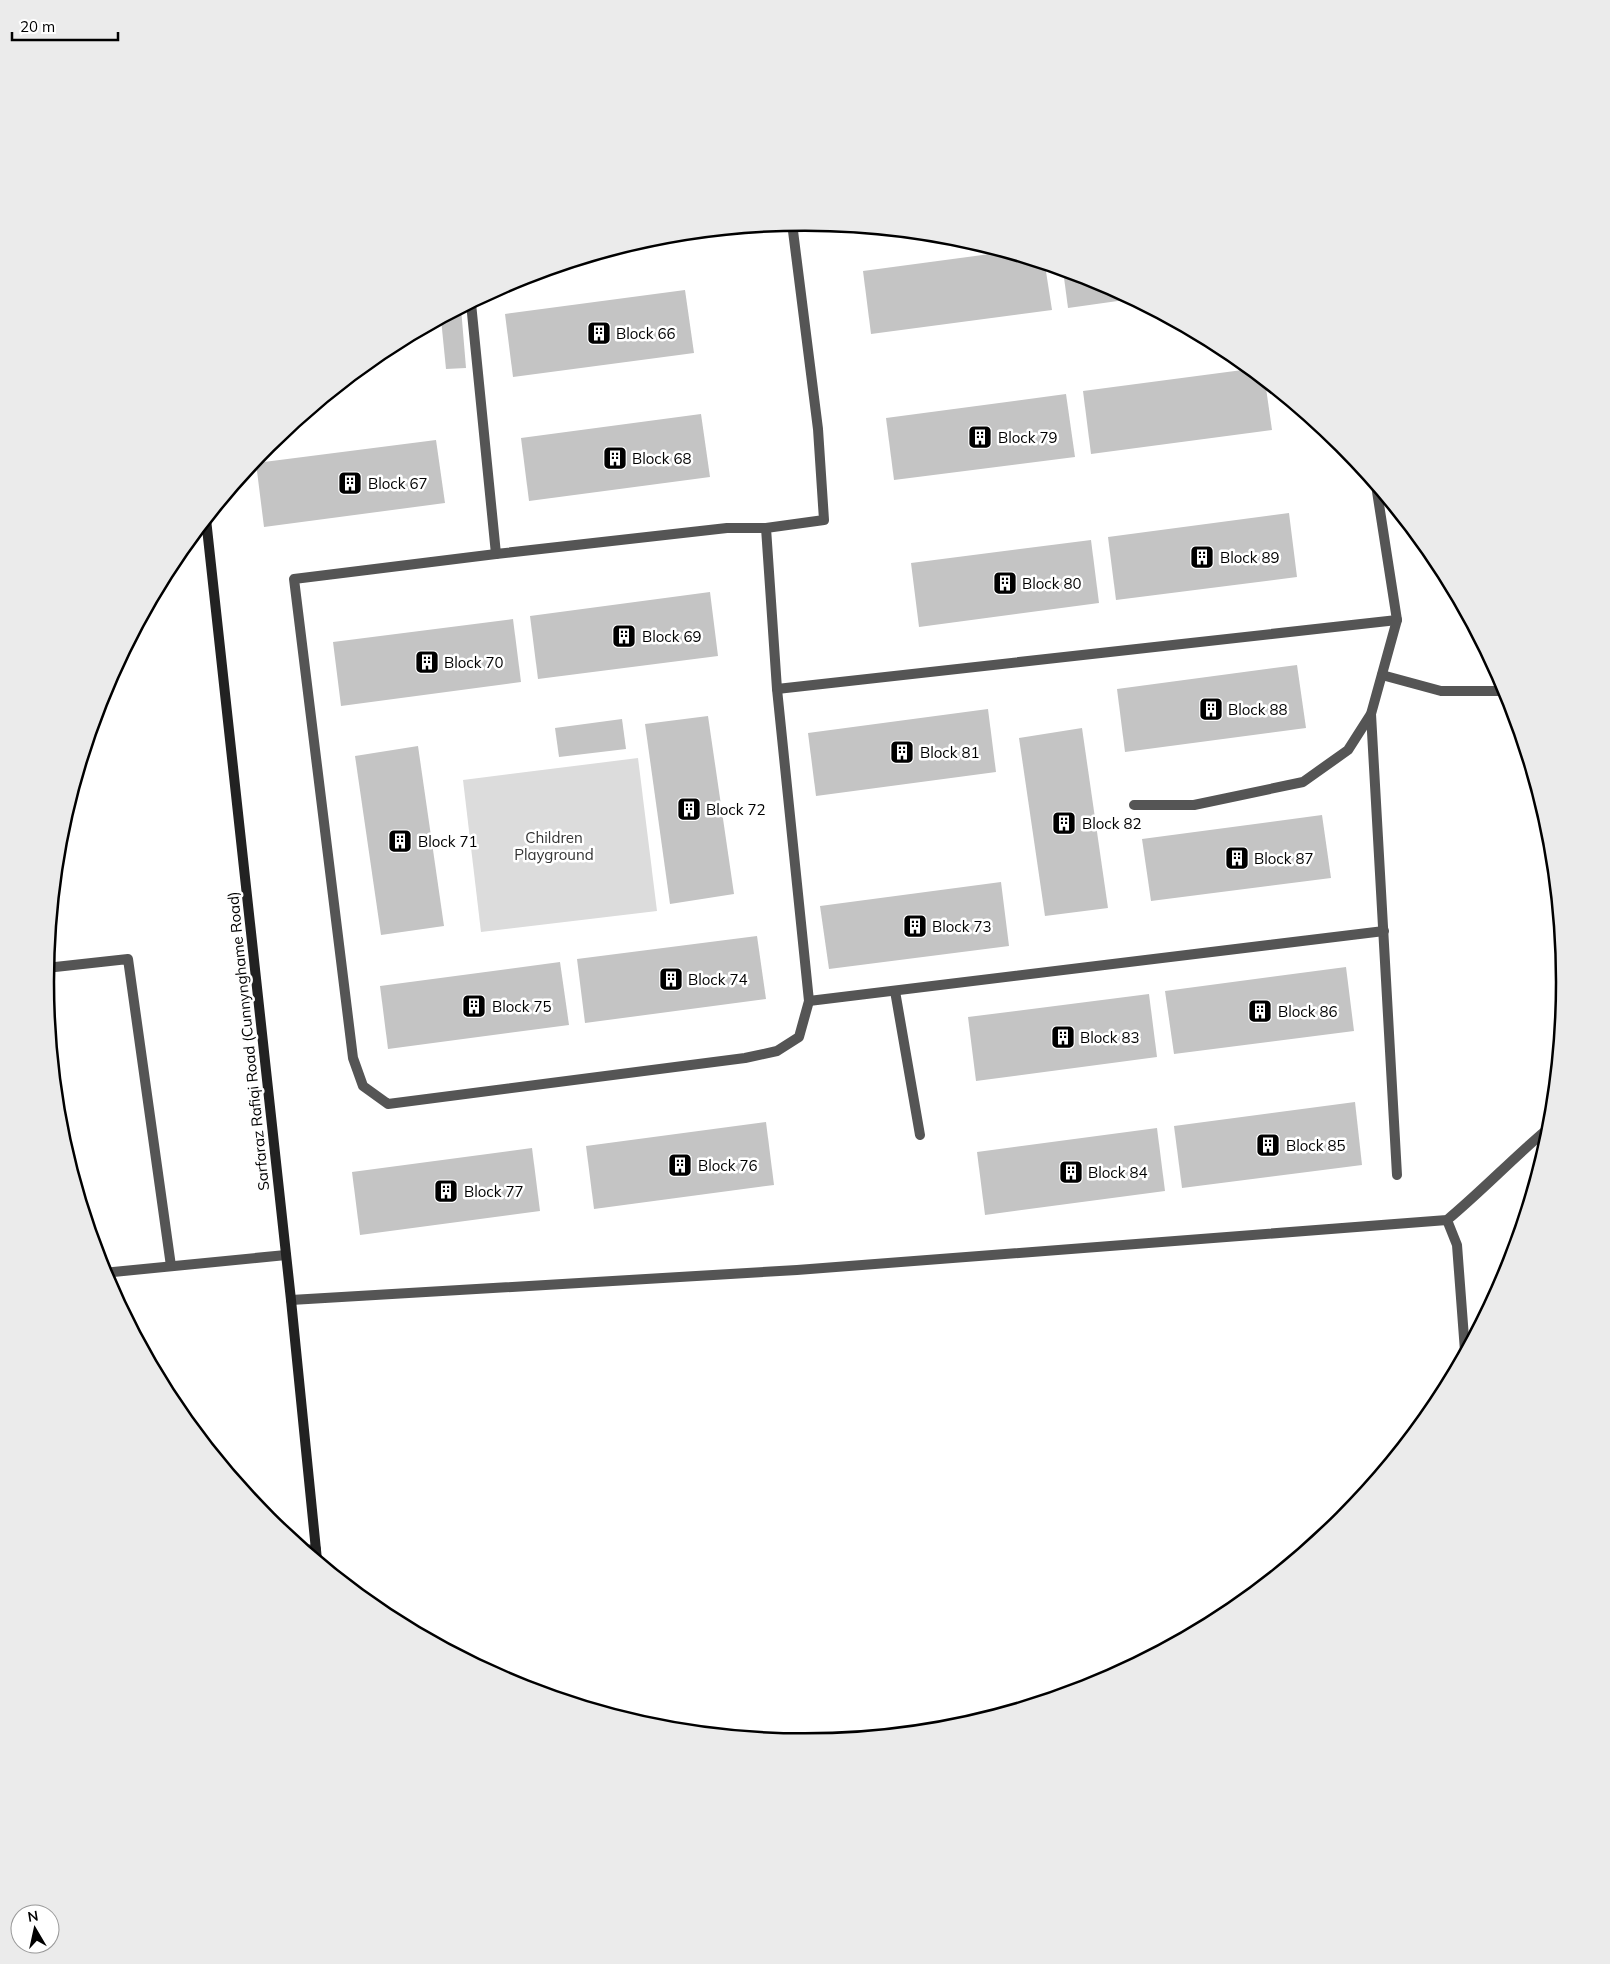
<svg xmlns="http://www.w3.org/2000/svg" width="1610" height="1964" viewBox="0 0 1610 1964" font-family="Mulish,sans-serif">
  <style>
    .green { fill: #dcdcdc }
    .building { fill: #c4c4c4 }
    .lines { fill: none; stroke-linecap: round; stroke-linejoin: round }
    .lane { stroke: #555; stroke-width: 10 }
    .street { stroke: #555; stroke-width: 10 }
    .secondary { stroke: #222; stroke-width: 10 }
    .labels { text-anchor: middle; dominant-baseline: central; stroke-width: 5; stroke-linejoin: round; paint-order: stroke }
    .poi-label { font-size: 15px; fill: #000; stroke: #fff; text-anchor: start }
    .park-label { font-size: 15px; fill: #333; stroke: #fff }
    .street-label { font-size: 15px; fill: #000; stroke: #fff }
    .rim { fill: none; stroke: #000; stroke-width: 2.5 }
  </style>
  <rect width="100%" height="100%" fill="#fff"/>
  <path class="green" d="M638,758l19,153 -176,21 -18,-152z"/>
  <g class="building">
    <path d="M1005,252l40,13 7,45 -181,24 -8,-63z"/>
    <path d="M1063,270l33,10 36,19 -64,9z"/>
    <path d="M685,290l9,63 -181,24 -8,-63z"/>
    <path d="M461,308l5,60 -20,1 -5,-50z"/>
    <path d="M429,325l3,6 -28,9 -1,-1z"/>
    <path d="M1250,369l15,12 7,49 -181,24 -8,-63z"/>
    <path d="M1066,394l9,63 -181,23 -8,-62z"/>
    <path d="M701,414l9,63 -181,24 -8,-63z"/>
    <path d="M436,440l9,63 -181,24 -8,-64z"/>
    <path d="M1289,513l8,64 -181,23 -8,-63z"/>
    <path d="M1091,540l8,63 -180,24 -8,-64z"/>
    <path d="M710,592l8,64 -180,23 -8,-63z"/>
    <path d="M513,619l8,63 -180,24 -8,-64z"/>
    <path d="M1297,665l9,63 -181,24 -8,-63z"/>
    <path d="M988,709l8,63 -180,24 -8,-63z"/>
    <path d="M708,716l26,178 -64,10 -25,-180z"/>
    <path d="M622,719l4,30 -67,8 -4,-29z"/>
    <path d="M1082,728l26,180 -63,8 -26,-178z"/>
    <path d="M418,746l26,180 -63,9 -26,-179z"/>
    <path d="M1322,815l9,63 -180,23 -9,-62z"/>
    <path d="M1001,882l8,64 -180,23 -9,-63z"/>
    <path d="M757,936l9,63 -181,24 -8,-64z"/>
    <path d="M560,962l9,63 -181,24 -8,-63z"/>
    <path d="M1346,967l8,64 -180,23 -9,-63z"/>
    <path d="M1149,994l8,63 -181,24 -8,-64z"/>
    <path d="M1355,1102l7,63 -180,23 -8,-62z"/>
    <path d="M766,1122l8,63 -180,24 -8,-63z"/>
    <path d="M1157,1128l8,63 -180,24 -8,-63z"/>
    <path d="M532,1148l8,63 -180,24 -8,-63z"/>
  </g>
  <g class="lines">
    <g class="lane">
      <path d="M1447,1220l10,25 8,106"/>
      <path d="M305,1550l11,-1"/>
    </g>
    <g class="street">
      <path d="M471,303l25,251"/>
      <path d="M766,528l11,161 32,312 -10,36 -22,14 -32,7 -357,46 -25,-18 -10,-28 -59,-479 202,-25 231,-26h39l58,-8 -6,-91 -26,-206"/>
      <path d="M1382,675l59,16h66"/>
      <path d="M777,689l620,-69"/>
      <path d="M1371,714l26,461"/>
      <path d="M1134,805h60l109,-23 45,-32 23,-36 26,-94 -21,-135"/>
      <path d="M46,968l82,-9 43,307"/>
      <path d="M895,991l25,144"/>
      <path d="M809,1001l575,-70"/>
      <path d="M103,1273l183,-18"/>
      <path d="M291,1300l506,-30 650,-50c36,-30 68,-64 104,-94"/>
    </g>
    <path class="secondary" d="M206,519l85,781 26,260"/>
  </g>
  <defs>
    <g id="building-square" transform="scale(1.25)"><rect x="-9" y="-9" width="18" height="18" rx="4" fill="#000" stroke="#fff"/><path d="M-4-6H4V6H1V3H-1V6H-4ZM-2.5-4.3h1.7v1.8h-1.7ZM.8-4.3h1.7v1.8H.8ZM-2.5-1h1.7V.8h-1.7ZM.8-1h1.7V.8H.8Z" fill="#fff"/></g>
  </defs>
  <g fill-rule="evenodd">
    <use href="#building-square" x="599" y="333"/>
    <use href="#building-square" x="980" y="437"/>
    <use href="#building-square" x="615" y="458"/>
    <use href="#building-square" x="350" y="483"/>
    <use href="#building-square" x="1202" y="557"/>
    <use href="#building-square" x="1005" y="583"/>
    <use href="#building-square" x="624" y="636"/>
    <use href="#building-square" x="427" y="662"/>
    <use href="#building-square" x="1211" y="709"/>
    <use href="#building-square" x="902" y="752"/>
    <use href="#building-square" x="689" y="809"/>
    <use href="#building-square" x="1064" y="823"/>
    <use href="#building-square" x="400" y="841"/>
    <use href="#building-square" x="1237" y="858"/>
    <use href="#building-square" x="915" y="926"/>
    <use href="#building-square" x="671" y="979"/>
    <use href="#building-square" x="474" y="1006"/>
    <use href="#building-square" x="1260" y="1011"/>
    <use href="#building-square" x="1063" y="1037"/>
    <use href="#building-square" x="1268" y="1145"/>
    <use href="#building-square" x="680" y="1165"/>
    <use href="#building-square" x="1071" y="1172"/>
    <use href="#building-square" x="446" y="1191"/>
  </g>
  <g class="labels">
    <g class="poi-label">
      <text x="616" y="333">Block 66</text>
      <text x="998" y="437">Block 79</text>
      <text x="632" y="458">Block 68</text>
      <text x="368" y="483">Block 67</text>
      <text x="1220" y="557">Block 89</text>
      <text x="1022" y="583">Block 80</text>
      <text x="642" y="636">Block 69</text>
      <text x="444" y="662">Block 70</text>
      <text x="1228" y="709">Block 88</text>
      <text x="920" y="752">Block 81</text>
      <text x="706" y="809">Block 72</text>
      <text x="1082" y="823">Block 82</text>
      <text x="418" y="841">Block 71</text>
      <text x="1254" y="858">Block 87</text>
      <text x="932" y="926">Block 73</text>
      <text x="688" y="979">Block 74</text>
      <text x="492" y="1006">Block 75</text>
      <text x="1278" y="1011">Block 86</text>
      <text x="1080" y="1037">Block 83</text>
      <text x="1286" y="1145">Block 85</text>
      <text x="698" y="1165">Block 76</text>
      <text x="1088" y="1172">Block 84</text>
      <text x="464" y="1191">Block 77</text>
    </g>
    <g class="park-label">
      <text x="554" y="837">Children<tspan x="554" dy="17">Playground</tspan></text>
    </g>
    <g class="street-label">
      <text transform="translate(248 1041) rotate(-96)">Sarfaraz Rafiqi Road (Cunnynghame Road)</text>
    </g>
  </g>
  <path d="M0 0H1610V1964H0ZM54 982a751 751 0 1 1 1502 0a751 751 0 1 1-1502 0Z" fill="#ebebeb" fill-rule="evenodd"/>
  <path class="rim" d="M54 982a751 751 0 1 1 1502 0a751 751 0 1 1-1502 0Z"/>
  <g transform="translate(35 1929) rotate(351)"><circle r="24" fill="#ffffff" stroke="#999999"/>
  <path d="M0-4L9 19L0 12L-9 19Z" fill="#000000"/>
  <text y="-8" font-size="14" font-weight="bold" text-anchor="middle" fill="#000000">N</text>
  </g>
  <path d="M12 32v8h106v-8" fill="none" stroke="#000000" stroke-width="2.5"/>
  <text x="20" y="32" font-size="15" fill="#000000" stroke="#ffffff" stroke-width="4" paint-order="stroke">20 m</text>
</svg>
